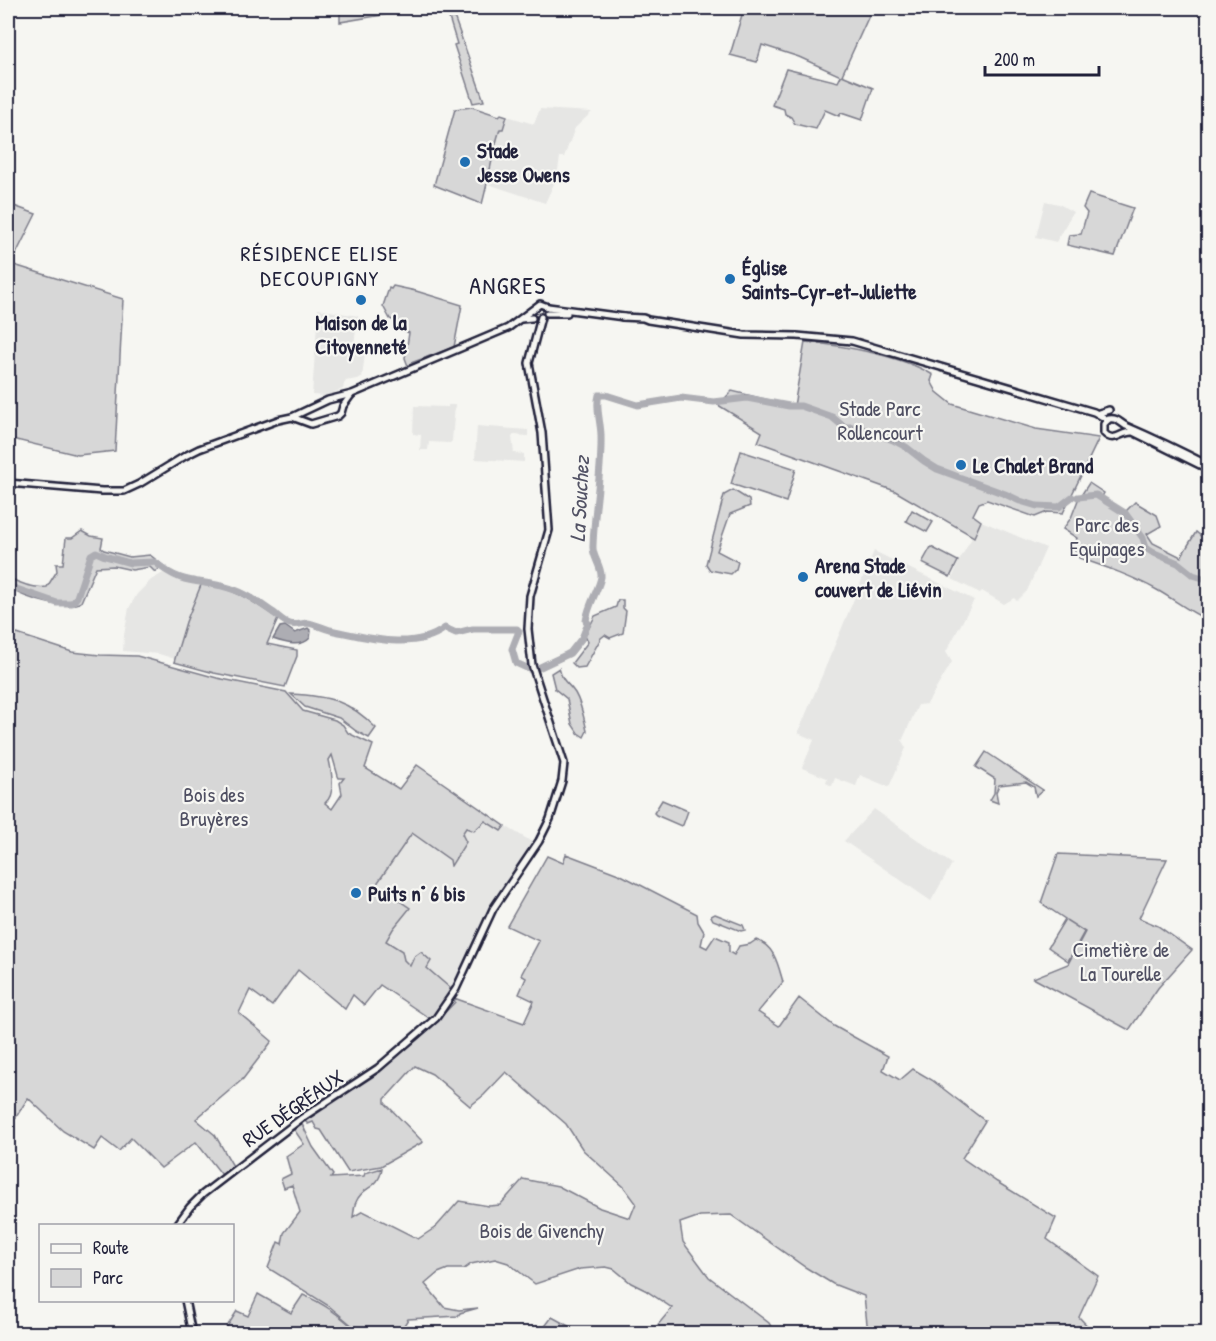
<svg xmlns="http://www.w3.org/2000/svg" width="1216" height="1341" viewBox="0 0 1216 1341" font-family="'Patrick Hand',sans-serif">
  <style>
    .built { fill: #e6e6e4 }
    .green { fill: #d7d7d7; stroke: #7c7c89; stroke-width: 1.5; fill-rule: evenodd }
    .water { fill: #adadb3; stroke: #757583; stroke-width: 1.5 }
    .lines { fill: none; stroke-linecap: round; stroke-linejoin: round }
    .river { stroke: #adadb3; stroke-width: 7 }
    .secondary-casing { stroke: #22223b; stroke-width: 10 }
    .secondary { stroke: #f6f6f2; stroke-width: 5 }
    .poi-dot { fill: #1f6fb2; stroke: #f6f6f2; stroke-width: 2 }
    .labels { text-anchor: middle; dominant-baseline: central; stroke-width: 4.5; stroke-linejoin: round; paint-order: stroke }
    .poi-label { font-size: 21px; font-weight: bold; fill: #22223b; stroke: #f6f6f2; text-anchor: start }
    .park-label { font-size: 21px; fill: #4f4f62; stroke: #f6f6f2 }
    .street-label { font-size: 21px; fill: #22223b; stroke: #f6f6f2 }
    .neighbourhood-label { font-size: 22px; letter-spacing: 1.5px; fill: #22223b; stroke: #f6f6f2 }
    .water-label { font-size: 22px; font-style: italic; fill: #535365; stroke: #f6f6f2 }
    .quarter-label { font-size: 24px; letter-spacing: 1.5px; fill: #22223b; stroke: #f6f6f2 }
  </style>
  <rect width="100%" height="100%" fill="#f6f6f2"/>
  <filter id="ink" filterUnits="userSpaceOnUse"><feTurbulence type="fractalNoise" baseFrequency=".0167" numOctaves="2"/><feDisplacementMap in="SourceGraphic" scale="12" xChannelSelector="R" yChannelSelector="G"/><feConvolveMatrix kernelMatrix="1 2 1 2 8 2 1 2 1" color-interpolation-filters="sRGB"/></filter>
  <g filter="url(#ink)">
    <g class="built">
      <path d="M540,109l52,3 -17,16 -11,29h-4l-3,20 -12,26 -57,-19 5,-33 7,-22h3l4,-13 27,8z"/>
      <path d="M1045,201l14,3 14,8 -17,30 -20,-5z"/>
      <path d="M318,309l40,7 -4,28 12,1 -4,33 -16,3 -2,3 -1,5 -18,7 -13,-1z"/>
      <path d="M448,405h7l-3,36 -2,2 -21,-1 -1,8h-8l1,-15 -8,-1 1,-28 34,1z"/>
      <path d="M477,426l51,4v6l-14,-1 -2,2 2,16 10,1v8l-49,-3z"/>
      <path d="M981,521l65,27 -19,43 -10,10 -3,-3 -10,6 -22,-13 -2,2 -28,-14 7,-18z"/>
      <path d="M874,551l100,49 -28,52 6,10 -25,42 -9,1 -16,36 4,7 -17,39 -29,-12 -4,11 -21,-8 -3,8 -6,-3 1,-5 -25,-10 12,-28 -16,-7z"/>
      <path d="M163,573l12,6 25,7 -14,36 -11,37 -16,-5 -36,-3 1,-16 5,-27 8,-14 14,-14z"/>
      <path d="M874,809l78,55 -21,37 -87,-60z"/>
      <path d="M485,821l16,10 4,-5 29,17 -37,55 -45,90h-2l-24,-20 -15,-2 -7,-6 -2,-9 -16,-10 7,-12 17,-21 -34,-23 36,-52 38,27v5l12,-34z"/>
    </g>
    <g class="green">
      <path d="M340,8h84l-84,14z"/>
      <path d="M446,8h5l33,93 -11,2 -19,-58 3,-1z"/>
      <path d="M744,8h122l6,1 -30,66 31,13 -11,32 -21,-7 -2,3 -14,-6 -9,19 -21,-5 -4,-7 -6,-3 -1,-5 -12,-4 14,-36 52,13 3,-6 -42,-19 -37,-12 -5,17 -27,-7z"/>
      <path d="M472,107l27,9 2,-2 6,2 -4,13h-3c-8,25 -11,50 -18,75l-48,-19 21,-76z"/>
      <path d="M1089,194l44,14 -18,48 -48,-11 2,-10 12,-1 6,-21 -4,-5z"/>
      <path d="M14,206l22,8 -25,50 112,35 -8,152 -37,4 -70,-17v-225z"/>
      <path d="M393,286l23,5 46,14 -8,42 -43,16 -3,3 -3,-8 4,-25 -8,-4v-5l-11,-5 -7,-13 6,-18 2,1z"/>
      <path d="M805,342c36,3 98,14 128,33l-2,6 6,11 15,12 84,25 63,9 -36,75 -16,-1 -12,5 -48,-17 -8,3 -6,12 8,6 -7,16 -79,-46 -137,-49 4,-10 -44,-27 14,-14 62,15z"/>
      <path d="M741,451l55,18 -10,33 -55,-18z"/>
      <path d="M1089,483l15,10 -2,4 23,15 10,-10 22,13 4,11 -14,8 6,9 28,14 15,-25 12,10v78c-19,-8 -33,-20 -51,-30 -25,-14 -51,-23 -78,-32l-5,-9 3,-11 -14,-9 8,-11 7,-18z"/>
      <path d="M733,490l16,10 1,6 -20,8 -13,37 21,11 -2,7 -5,5 -21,-4 -4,-6 18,-69z"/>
      <path d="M912,510l21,12 -6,10 -21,-11z"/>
      <path d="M82,531l9,5 12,2 -2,10 3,2 26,7 20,-2 14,11 -9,6 -5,-5 -18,3 -18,-4 -18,1 -15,35c-17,10 -57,-5 -73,-14v-11c10,6 26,12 39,10l10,-16 -1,-7h7l3,-26h6z"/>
      <path d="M931,547l27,14 -8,16 -28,-14z"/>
      <path d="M201,585c31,1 53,17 77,34l-11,25 30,6v6l-12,31 -71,-14 -40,-11 12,-40z"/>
      <path d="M618,600h5v8l3,3 -3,22 -13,5 -5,-3 -4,3 -16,29 -8,1 -5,-5 16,-21 -3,-6 10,-20 21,-9z"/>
      <path d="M8,631l64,21 28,3 37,1 80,22 69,14 17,19 32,9 8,5 5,8 25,12 -8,23 34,21 18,-24 88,61 -4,5 -16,-10 -11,10 -8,-3 -4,6 4,8 -15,24 -1,-6 -38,-27 -36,52 34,23 -17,21 -7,12 16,10 2,9 6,6 4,-9 7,-5 10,9 -4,7 23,20c-1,11 -10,25 -21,30l-49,-33 -16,20 -11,-10 -8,14 -47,-39 -26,36 -22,-16 -11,23 33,28 -29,38 -47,40 19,16 18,31 -11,9 -26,-33 -35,26 -30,-30 -12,13 -17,-13 -8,12 -31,-19 -35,-33 -20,32zM332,755l6,21 1,2h5l-4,5 2,11 -10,15 -7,-6c11,-8 7,-30 4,-43z"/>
      <path d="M559,668c4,16 9,14 16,25 7,12 9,26 12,38l-3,6 -6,-4 -6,-9 -5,-25 -12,-10 -4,-16z"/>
      <path d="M291,694c37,2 58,6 85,34l-7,10 -13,-7 -17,-13 -34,-11z"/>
      <path d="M986,752l57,38 -7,6 -2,-9 -8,-5 -27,3 -3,7 2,11 -8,-3 4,-7 1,-14 -19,-12z"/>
      <path d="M662,800l26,11 -5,14 -2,1 -25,-11 -2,-2z"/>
      <path d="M566,854l55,21 76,39 1,8 6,10 -3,13 6,3 8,-12 14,6v10l5,3 5,-9 11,-2 6,-4c19,6 22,25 27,42l-25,30 21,14 20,-28 35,28 54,30 -5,14 17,10 13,-11 19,11 53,41 -23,37 35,24 59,36 -9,21 51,37 -19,41 15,16 -62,1 -5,-3 -1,3 -158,-1 -4,-37 -31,-12 -28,-17 -74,-52 -31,1 -20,7 3,19 26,35 60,46 6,10h-124l21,-25 -27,-18 -14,-7 -17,-14 -8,-2 -26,2 -45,15 -27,-21 -13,-4 -24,5 -7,5h-16l-10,4 -13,11 19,23 15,3 19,-2 -18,5 -2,3 -50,3 -9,14h-38l-32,-27 -61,-38 10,-26 4,2 2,-11 16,-21 -8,-27 -8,3 -3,-9 10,-5 -5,-18 18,-12 -11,-16 8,-6 12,25 20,28 -2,3 33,-2 1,-3 17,-5c-3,22 -19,17 -26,34 -2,4 -2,10 -3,15l10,-6 55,28 18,-12 23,-26 30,5 11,-1 23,-26 35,7 42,22 30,10 6,-15 -12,-16 -41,-37 -17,-26 -60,-52 -22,23 -14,11 -38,-32 -17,-8 -30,33v4l38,39 -42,24 -33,6 -27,-42 -4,-1 -4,-7 -5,2 -4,-4 73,-48 52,-43 26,-27 -1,-4 70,25 10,-22 -15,-7 7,-16 -5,-3 18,-34 -32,-15 40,-70 16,7z"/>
      <path d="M1058,854l109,5 -28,59 19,8 34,24 -34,38 -29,42 -96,-52 35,-14 17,-32 -19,-12 18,12 -16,29 -20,-14 17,-28 -24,-16z"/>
      <path d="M715,914l28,11 2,5 -4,1 -28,-11 -2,-4z"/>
      <path d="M258,1294l33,19 12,-18c19,7 41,23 55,38h-135l14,-22 11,5z"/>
      <path d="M552,1317l29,16h-41z"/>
    </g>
    <path class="water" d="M285,626l10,7 13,-5 3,3 -1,7c-9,10 -25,5 -37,1l7,-12z"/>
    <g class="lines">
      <g class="river">
        <path d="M1078,497l18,-2 24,15 5,3 18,25 3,10 6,4 26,11 15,12 10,3"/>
        <path d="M8,586l49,17h15l5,-6 14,-42 5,-3 9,4 25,7 25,-1c29,26 48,16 80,28 15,5 27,15 39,23 5,4 10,9 16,11 6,2 12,-1 18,-1 7,1 15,5 22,7 35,7 84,22 115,-2l11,5 17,-4h44l2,2 -7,18 4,14 13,6h7l30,-14 4,-2 12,-15 6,-15 -2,-2c2,-16 13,-32 15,-44 1,-11 -9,-20 -8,-31 1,-37 9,-73 8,-110 0,-14 -6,-28 -2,-41h7l32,10 43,-7 33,4 33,-4 42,8h12l31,11 12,10h13l36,13 13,7 18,14 13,8 68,25 15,7 17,5 22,1 13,-10"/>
      </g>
      <g class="secondary-casing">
        <g id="secondary">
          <path d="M548,307l76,10"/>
          <path d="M547,313h20"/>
          <path d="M622,317l21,1 5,2 96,15 53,1 55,5 242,71 14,8"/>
          <path d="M521,319l11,-1"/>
          <path d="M1099,413l10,-3"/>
          <path d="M292,417l19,7 27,-8 3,-3 2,-7 8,-11"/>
          <path d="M1208,465c-27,-14 -54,-27 -82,-39 -7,-4 -8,-8 -17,-7l-5,5v9c10,11 17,-2 29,-1l75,37"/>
          <path d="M8,483l94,8h22l15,-7 46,-28 14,-7 79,-29 14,-3 36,-17 24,-6 156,-66 32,-24 8,3"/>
          <path d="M176,1226l14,-19 13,-13 99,-76 76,-50 58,-50 20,-29 37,-80 46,-68 11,-22 12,-38 2,-18 -32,-98 -4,-36 2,-33 19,-66 -7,-97 -13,-70 12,-46"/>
          <path d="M185,1300l7,34"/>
        </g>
      </g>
      <use href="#secondary" class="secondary"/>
    </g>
  </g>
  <g class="poi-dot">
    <circle cx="465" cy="162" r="6"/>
    <circle cx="730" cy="279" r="6"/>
    <circle cx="361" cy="300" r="6"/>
    <circle cx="961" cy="465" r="6"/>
    <circle cx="803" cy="577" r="6"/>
    <circle cx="356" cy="893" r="6"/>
  </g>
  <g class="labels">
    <g class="poi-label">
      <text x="477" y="150">Stade<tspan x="477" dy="24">Jesse Owens</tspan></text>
      <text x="742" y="267">Église<tspan x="742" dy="24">Saints-Cyr-et-Juliette</tspan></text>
      <text x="361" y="322" text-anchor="middle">Maison de la<tspan x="361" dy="24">Citoyenneté</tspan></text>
      <text x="973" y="465">Le Chalet Brand</text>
      <text x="815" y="565">Arena Stade<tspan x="815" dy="24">couvert de Liévin</tspan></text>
      <text x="368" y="893">Puits n° 6 bis</text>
    </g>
    <g class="park-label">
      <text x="880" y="408">Stade Parc<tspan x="880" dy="24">Rollencourt</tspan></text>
      <text x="1107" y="524">Parc des<tspan x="1107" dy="24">Equipages</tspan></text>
      <text x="214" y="794">Bois des<tspan x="214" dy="24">Bruyères</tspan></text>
      <text x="1121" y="949">Cimetière de<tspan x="1121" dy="24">La Tourelle</tspan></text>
      <text x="542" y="1230">Bois de Givenchy</text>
    </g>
    <g class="street-label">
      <text transform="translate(293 1108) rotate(-35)">RUE DÉGRÉAUX</text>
    </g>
    <g class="neighbourhood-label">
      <text x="320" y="253">RÉSIDENCE ELISE<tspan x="320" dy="25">DECOUPIGNY</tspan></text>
    </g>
    <g class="water-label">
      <text transform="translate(579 499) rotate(-87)">La Souchez</text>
    </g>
    <g class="quarter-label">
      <text x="508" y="285">ANGRES</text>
    </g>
  </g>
  <rect width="1216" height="1341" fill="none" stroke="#f6f6f2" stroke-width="30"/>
  <rect x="15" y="15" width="1186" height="1311" fill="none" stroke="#22223b" stroke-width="2" filter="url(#ink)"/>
  <rect x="39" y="1224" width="195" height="78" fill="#f6f6f2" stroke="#a1a1a9" stroke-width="1.5"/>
  <rect x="51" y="1244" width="30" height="9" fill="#f6f6f2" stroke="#a1a1a9" stroke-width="1.5"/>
  <text x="93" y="1254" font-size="18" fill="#22223b">Route</text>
  <rect x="51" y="1269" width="30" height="18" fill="#d7d7d7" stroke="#a1a1a9" stroke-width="1.5"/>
  <text x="93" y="1284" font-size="18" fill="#22223b">Parc</text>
  <path d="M985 66v9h114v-9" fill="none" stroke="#22223b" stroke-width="3"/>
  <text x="994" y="66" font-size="18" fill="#22223b" stroke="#f6f6f2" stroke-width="4.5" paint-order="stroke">200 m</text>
</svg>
